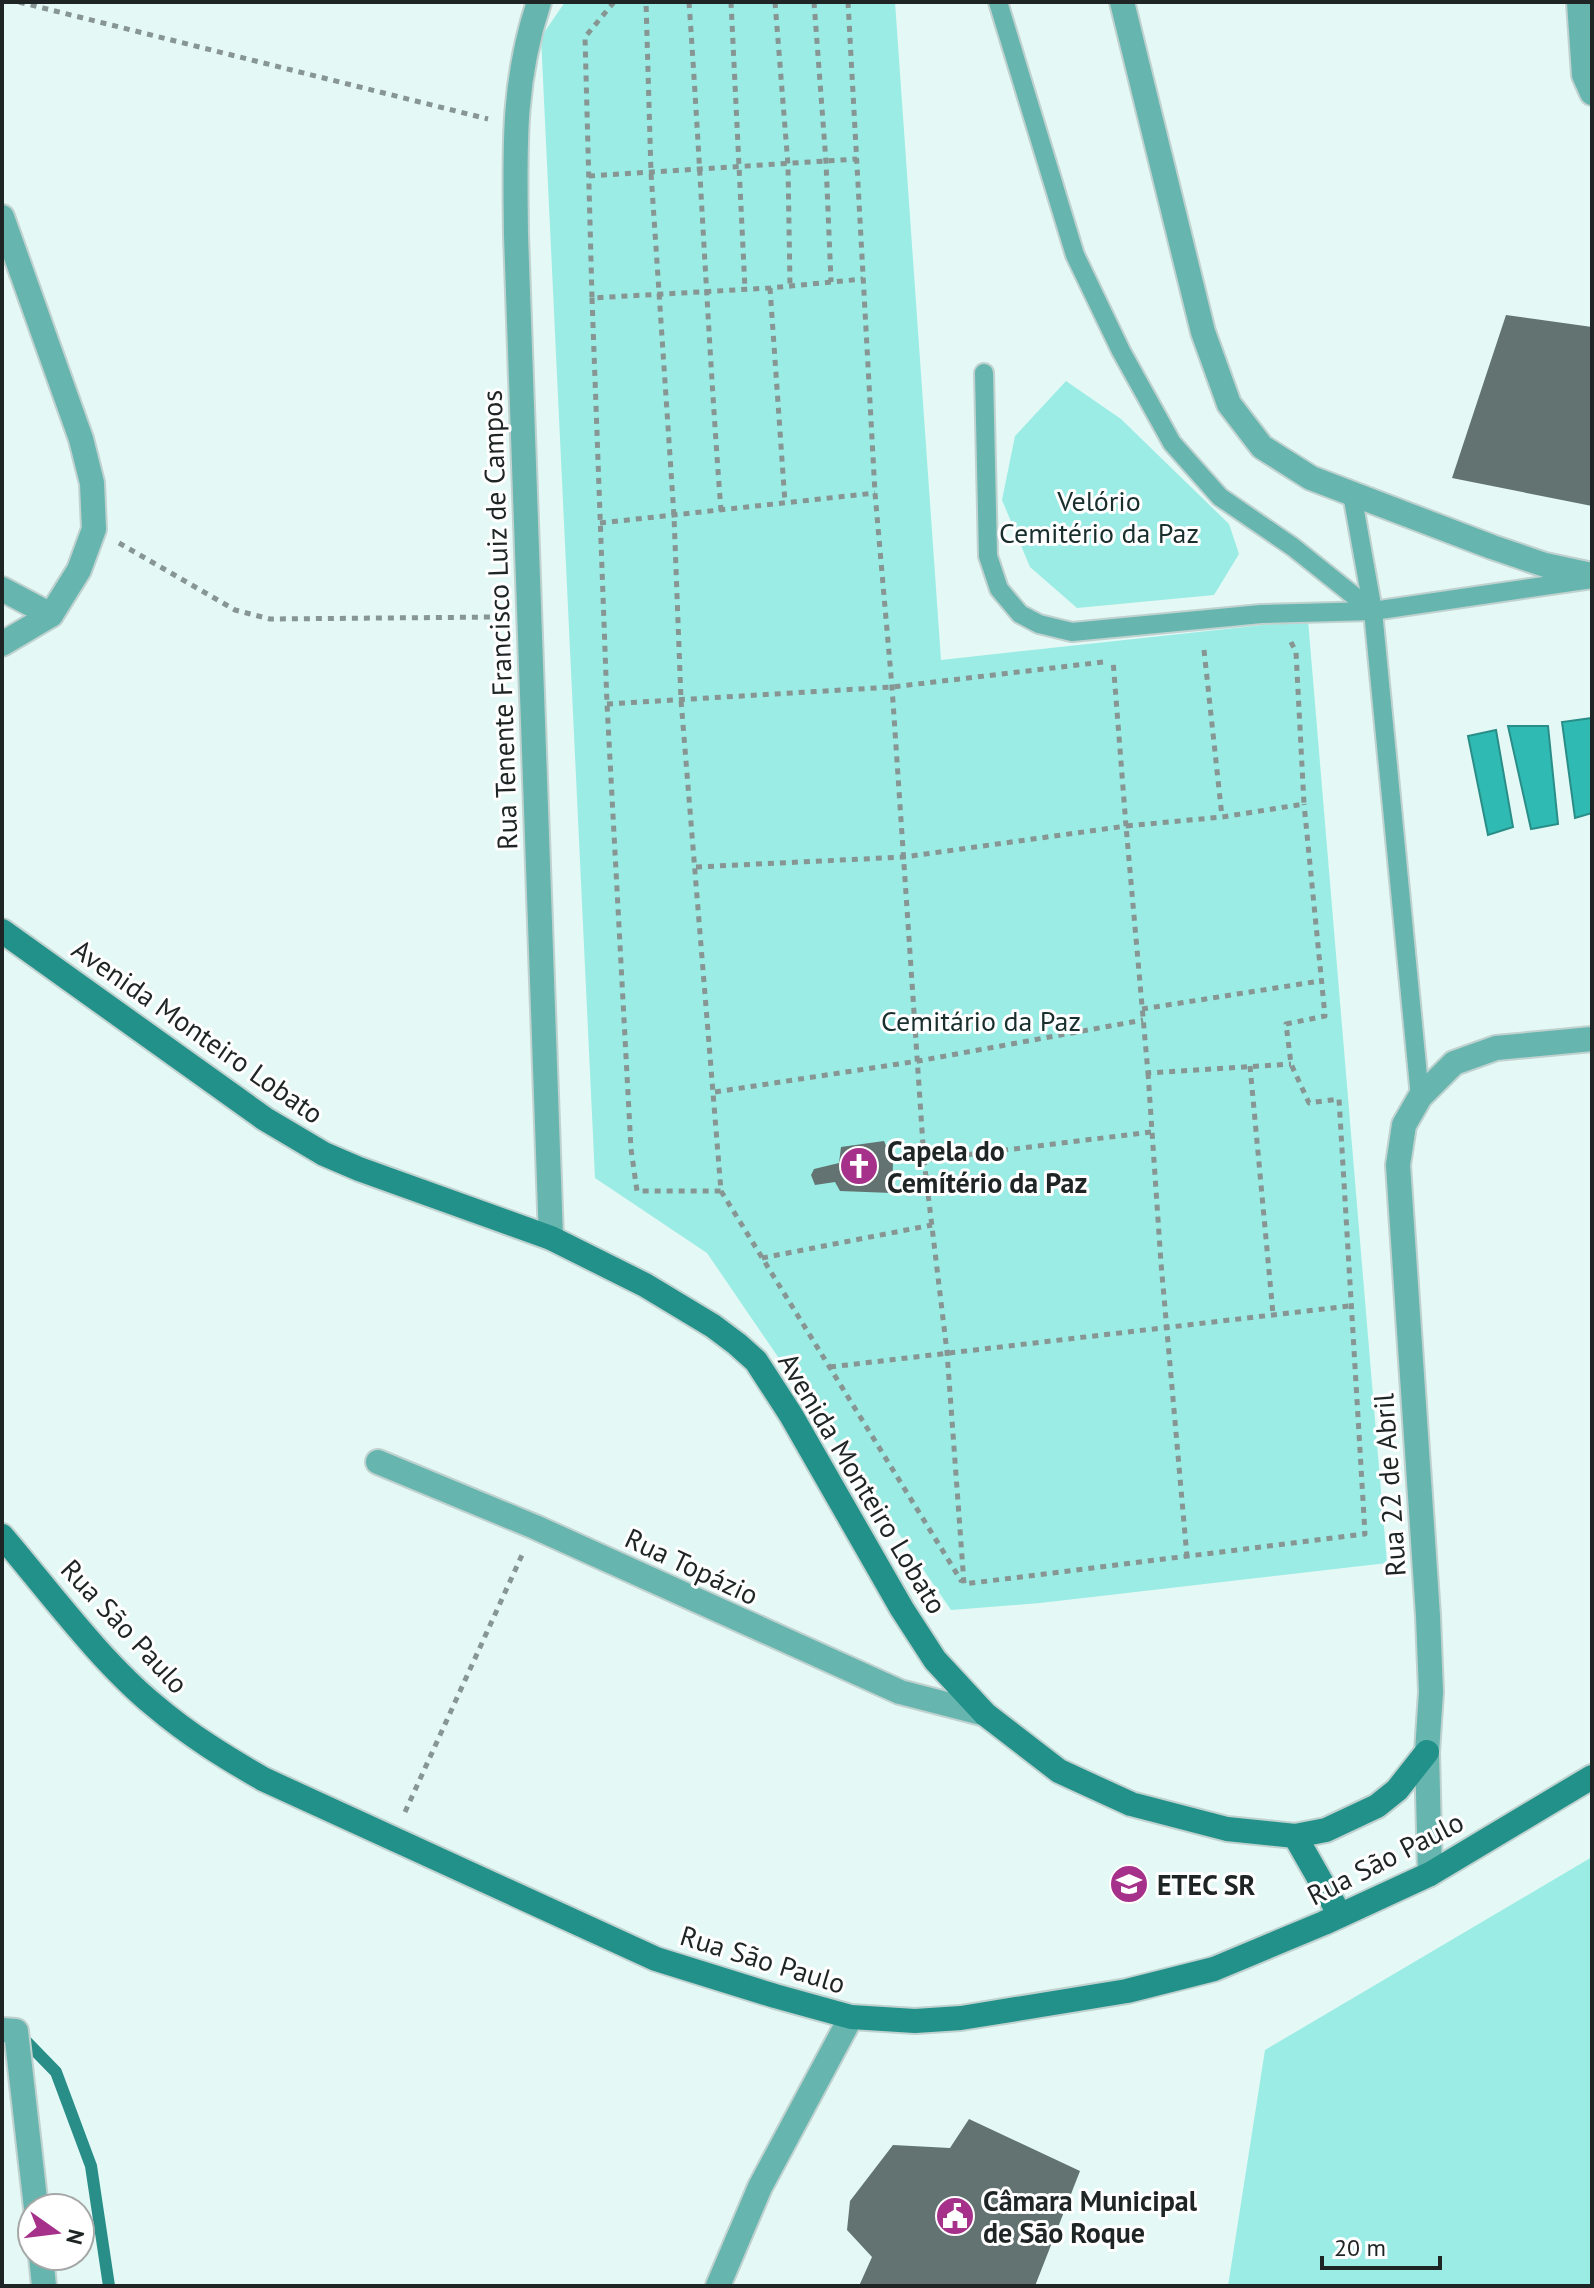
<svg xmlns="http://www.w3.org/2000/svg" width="1594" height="2288" viewBox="0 0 1594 2288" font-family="'PT Sans',sans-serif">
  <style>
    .green { fill: #9bece5 }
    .water { fill: #2fbbb3; stroke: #2a8e88; stroke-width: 2 }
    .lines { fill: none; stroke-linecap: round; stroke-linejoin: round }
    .stream { stroke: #2a8e88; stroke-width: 12 }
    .building { fill: #627371 }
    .lane-casing { stroke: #c0d2cf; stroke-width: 22 }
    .street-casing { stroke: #c0d2cf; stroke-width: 28 }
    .secondary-casing { stroke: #c0d2cf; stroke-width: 28 }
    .path { stroke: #879593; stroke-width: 5; stroke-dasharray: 6 6; stroke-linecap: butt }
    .lane { stroke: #66b5af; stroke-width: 18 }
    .street { stroke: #66b5af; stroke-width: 24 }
    .secondary { stroke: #22918a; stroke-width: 24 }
    .labels { text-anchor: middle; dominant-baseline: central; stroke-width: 6; stroke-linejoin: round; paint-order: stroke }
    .park-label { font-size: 28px; fill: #182f2d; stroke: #fff }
    .street-label { font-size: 28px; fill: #1e2524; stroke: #fff }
    .poi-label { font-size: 28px; font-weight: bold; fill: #1e2524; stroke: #fff; text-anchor: start }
  </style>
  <rect width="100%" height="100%" fill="#e4f8f5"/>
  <g class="green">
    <path d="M565,2h330l46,658 367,-40 79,943 -347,40 -89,7 -244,-357 -112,-75 -54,-1141z"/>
    <path d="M1066,381l55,38 108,105 10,30 -25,41 -137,13 -47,-41 -28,-67 13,-64z"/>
    <path d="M1592,1857v429h-364l37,-236z"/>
  </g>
  <g class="water">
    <path d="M1592,718v95l-17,5 -13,-96z"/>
    <path d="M1508,726h40l10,98 -27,5z"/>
    <path d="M1496,730l17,97 -25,8 -20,-99z"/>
  </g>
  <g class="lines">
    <path class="stream" d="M19,2034l37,38 35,94 18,120"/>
  </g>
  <g class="building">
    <path d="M1506,315l86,12v179l-140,-28z"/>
    <path d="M884,1141l9,22 -1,30 -52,-2 -5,-9 -20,3 -4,-10 3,-6 25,-6 2,-16z"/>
    <path d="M969,2119l111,52 -45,115h-176l13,-29 -25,-27 3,-29 43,-56 57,3z"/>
  </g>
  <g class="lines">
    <g class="lane-casing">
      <g id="lane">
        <path d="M998,2l77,253 46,96 51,92 48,54 73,50 80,64 219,-32"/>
        <path d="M984,373l4,183 11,33 21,25 19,10 33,8 189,-18 112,-3"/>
        <path d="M1352,494l21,117 47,486"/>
      </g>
    </g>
    <g class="street-casing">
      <g id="street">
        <path d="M539,2c-27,81 -24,149 -23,233l35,1003"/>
        <path d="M1122,2l81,330 26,72 33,43 49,31 181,69 53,18 47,10"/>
        <path d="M1579,2l5,73 8,18"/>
        <path d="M2,217l79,222 11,44 2,46 -15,41 -28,45 -49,29"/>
        <path d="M2,589l49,26"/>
        <path d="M378,1462l157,65 365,165 85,22"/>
        <path d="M1430,1874l-3,-122 4,-60 -3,-76 -30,-451 6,-40 16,-28 34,-34 42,-15 96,-9"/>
        <path d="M2,2030l14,1 20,177"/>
        <path d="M41,2256l3,30"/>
        <path d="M718,2286l42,-99 91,-170"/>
      </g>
    </g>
    <g class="secondary-casing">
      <g id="secondary">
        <path d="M2,931l263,188 59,35 35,15 192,69 94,47 68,41 24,18 19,17 35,54 111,194 33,51 50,54 74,57 72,33 96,25 68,7 31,-6 51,-24 20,-16 30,-38"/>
        <path d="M2,1536c47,55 98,125 153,170 34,29 70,51 108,73l393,180 119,37 76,21 64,4 46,-3 166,-27 87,-22 110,-46 106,-49 162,-97"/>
        <path d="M1295,1836l45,79"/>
      </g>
    </g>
    <g class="path">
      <path d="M19,2l469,117"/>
      <path d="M614,2l-29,35 7,261 178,-10 93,-9"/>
      <path d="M689,2c12,170 19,339 32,509"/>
      <path d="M731,2l14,287"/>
      <path d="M775,2l13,163 2,121"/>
      <path d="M814,2l12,160 5,120"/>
      <path d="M848,2l27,491 17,194 32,473"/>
      <path d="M589,176l268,-17"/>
      <path d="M770,288l15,215"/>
      <path d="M592,298l15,406 24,445 6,42h84l-40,-491 -7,-184 -23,-343 -5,-171"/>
      <path d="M600,523l275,-30"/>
      <path d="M119,543l116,67 35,9 228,-2"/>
      <path d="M1291,642l5,10 8,152 -82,13 -96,9 22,247 143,-9"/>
      <path d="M1204,650l18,167"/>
      <path d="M607,704l285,-17 211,-25"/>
      <path d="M696,867l208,-10 222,-31 -13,-166"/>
      <path d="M1142,1009l178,-28"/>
      <path d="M1250,1066l23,248"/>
      <path d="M1148,1073l13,190 26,294"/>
      <path d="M715,1092l203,-31 225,-41"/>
      <path d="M1151,1132l-227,28 23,192 17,232 401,-50 -26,-435 -30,4 -18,-39 -5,-40 39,-8 -21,-212"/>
      <path d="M721,1191l241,391"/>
      <path d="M762,1258l170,-33"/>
      <path d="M830,1367l519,-61"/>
      <path d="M405,1812l117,-257"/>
    </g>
    <use href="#lane" class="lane"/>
    <use href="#street" class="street"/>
    <use href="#secondary" class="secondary"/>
  </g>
  <defs>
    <g id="church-disc" transform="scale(2)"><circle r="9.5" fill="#a6318a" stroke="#fff"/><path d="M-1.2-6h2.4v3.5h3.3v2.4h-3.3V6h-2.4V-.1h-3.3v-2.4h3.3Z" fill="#fff"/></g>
    <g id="university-disc" transform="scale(2)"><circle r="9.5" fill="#a6318a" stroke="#fff"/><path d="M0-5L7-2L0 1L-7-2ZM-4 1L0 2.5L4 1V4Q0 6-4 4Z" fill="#fff"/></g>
    <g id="civic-disc" transform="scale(2)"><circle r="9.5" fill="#a6318a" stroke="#fff"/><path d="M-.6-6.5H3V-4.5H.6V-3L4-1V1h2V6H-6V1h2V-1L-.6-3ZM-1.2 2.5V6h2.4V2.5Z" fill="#fff"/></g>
  </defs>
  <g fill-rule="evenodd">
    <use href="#church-disc" x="859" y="1166"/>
    <use href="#university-disc" x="1129" y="1884"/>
    <use href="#civic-disc" x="955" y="2216"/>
  </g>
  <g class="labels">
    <g class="park-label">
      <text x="1099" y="500">Velório<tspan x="1099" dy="32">Cemitério da Paz</tspan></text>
      <text x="981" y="1020">Cemitário da Paz</text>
    </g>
    <g class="street-label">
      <text transform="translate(499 620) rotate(-92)">Rua Tenente Francisco Luiz de Campos</text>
      <text transform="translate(198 1031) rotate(35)">Avenida Monteiro Lobato</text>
      <text transform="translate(863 1483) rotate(59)">Avenida Monteiro Lobato</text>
      <text transform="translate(1389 1485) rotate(-94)">Rua 22 de Abril</text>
      <text transform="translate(692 1566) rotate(25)">Rua Topázio</text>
      <text transform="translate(125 1626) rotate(47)">Rua São Paulo</text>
      <text transform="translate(1385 1858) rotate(-27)">Rua São Paulo</text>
      <text transform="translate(763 1959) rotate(17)">Rua São Paulo</text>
    </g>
    <g class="poi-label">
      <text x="887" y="1150">Capela do<tspan x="887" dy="32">Cemítério da Paz</tspan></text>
      <text x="1157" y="1884">ETEC SR</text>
      <text x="983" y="2200">Câmara Municipal<tspan x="983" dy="32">de São Roque</tspan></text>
    </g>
  </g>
  <rect width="1594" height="2288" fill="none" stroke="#1e2524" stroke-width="8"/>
  <g transform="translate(56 2232) rotate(104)"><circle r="38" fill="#ffffff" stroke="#a5a8a7" stroke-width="2"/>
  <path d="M0-6L14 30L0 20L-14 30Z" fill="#a6318a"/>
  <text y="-12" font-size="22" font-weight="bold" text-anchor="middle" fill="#1e2524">N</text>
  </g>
  <path d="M1322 2256v12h118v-12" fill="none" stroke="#1e2524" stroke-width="4"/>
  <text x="1334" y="2256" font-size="24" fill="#1e2524" stroke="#ffffff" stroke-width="6" paint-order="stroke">20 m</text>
</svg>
